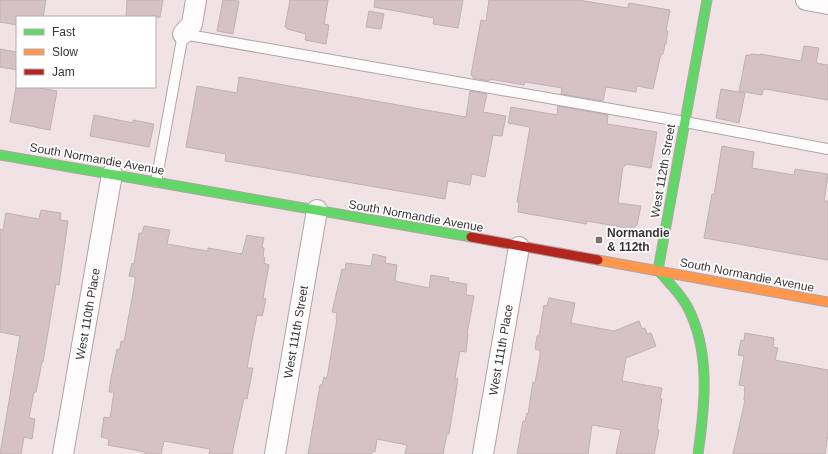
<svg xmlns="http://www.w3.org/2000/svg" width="828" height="454" viewBox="0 0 828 454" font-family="Arial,sans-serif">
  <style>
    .building { fill: #d6c1c7; stroke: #bdb2b5 }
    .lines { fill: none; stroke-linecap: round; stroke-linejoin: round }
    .lane-casing { stroke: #b0a4a7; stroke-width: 12 }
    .street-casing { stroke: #b0a4a7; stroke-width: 22 }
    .fast-casing { stroke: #b0a4a7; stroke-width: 11 }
    .slow-casing { stroke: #b0a4a7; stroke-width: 11 }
    .jam-casing { stroke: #b0a4a7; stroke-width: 11 }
    .lane { stroke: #fdfbfb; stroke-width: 10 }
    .street { stroke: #fdfbfb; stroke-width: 20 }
    .fast { stroke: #63d668; stroke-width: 9 }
    .slow { stroke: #ff974d; stroke-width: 9 }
    .jam { stroke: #b3261e; stroke-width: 9 }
    .poi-dot { fill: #7b7072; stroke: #fff; stroke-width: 1.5 }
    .labels { text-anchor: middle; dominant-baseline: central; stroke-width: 3.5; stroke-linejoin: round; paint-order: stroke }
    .street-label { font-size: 12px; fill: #3c3234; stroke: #fff }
    .poi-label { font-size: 12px; font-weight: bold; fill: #3c3234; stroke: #fff; text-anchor: start }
  </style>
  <rect width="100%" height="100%" fill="#f1e2e6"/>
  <g class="building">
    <path d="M0,0h46l-3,17h-26v8l-17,-3z"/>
    <path d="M127,0h36l-3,17h-34z"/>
    <path d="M223,0l16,1 -6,33 -16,-3z"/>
    <path d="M290,0h38l-4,24 5,1 -3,19 -21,-4 1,-6 -19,-5v-2h-2z"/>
    <path d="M375,0h88l-5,28 -25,-4 1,-6 -60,-11z"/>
    <path d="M489,0h89l50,8 1,-5 41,7 -4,21h2l-2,13h-1l-2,10h-2l-8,35 -16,-3 -1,6 -30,-5 -3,14 -42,-7 1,-6 -37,-6 -1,3 -34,-6 -1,2 -16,-3v-2l-2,-1 10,-55 5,1z"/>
    <path d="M369,11l15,3 -3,15 -15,-2z"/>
    <path d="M804,46l15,2 -3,15 12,2v35l-63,-11 -2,1 -1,5 -23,-4 7,-36h5v-1l9,1v-1l41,7z"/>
    <path d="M0,49l17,3v18l-17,-3z"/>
    <path d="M239,77l227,40 4,-26 17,3 -4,18 23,4 -4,20 -9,-1 -8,42 -13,-3 -2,11 -22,-4 -3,18 -220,-38 1,-7 -40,-7 11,-61 40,7z"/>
    <path d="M16,87h19l22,4 -7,39 -40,-8z"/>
    <path d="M721,89l24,4 -6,30 -23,-5z"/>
    <path d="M558,106l50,9 -1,9 50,8 -6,36 -25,-4 -1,2h-2l-5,37 23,3 -4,19 -5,4 -45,-8 -1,3 -68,-12 1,-10h-2l13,-75 -22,-4 3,-16 46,8z"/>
    <path d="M94,115l39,8v-3l21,4 -5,23 -59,-11z"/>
    <path d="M722,146l32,6 -2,16 42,7 1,-6 33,5 -4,27h4v59l-124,-22 8,-44 2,1z"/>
    <path d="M41,210l20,3 -1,7 8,1 -9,64 -3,-1 -13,78h-1l-6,30h-2l-5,26 6,1 -3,20 -8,-2 -3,17h-21l20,-118 -20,-4v-103l3,1 3,-17 33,6z"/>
    <path d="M144,226l26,4 -3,14 41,7v-3l34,6 5,-19 17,3 -2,9 2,1 -1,9 2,1 -1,5 5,2 -6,33 3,1 -3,14 -1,3 -5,-1 -10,53h6l-6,31 -3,-1 -12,56h-23l1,-5 -46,-8 -3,13h-16v-2l-37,-7 1,-6 -8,-2 3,-20 6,1 4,-26h-5l2,-14 6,-29h3l1,-8 3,1 11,-60v-5l-6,-1 3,-13 2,1 5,-31h3z"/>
    <path d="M373,254l13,3 -1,6 12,2 -2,16 34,7 2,-13 18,3 -1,3 19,3 -1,11 8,1 -7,38h1l-2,18 -6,-1 -5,27 3,1 -9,55h-2l-4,20h-38l2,-9 -30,-6 -2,13 -3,-1v3h-64l12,-69h2l2,-8 3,1 10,-59h-1l1,-6 -5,-1 10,-43 3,1 1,-7 25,3z"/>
    <path d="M549,298l26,5 -4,20 43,8 25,-10 3,8 3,-1 2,6 4,-1 5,13 -30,12 -4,23 40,7 -2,11h2l-5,30 2,1 -5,24h-38l5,-24 -29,-5 -4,29h-71l6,-33h2l2,-8 1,1 5,-32 2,1 5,-28v-5l-5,-1 2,-13h2l5,-31 3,1z"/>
    <path d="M745,333l29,5 -1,9 5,1 -3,12 53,10v64l-3,20h-92l12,-54h-1l1,-9h-1l1,-5 -6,-1 5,-29 -6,-1 3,-15 3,1z"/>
  </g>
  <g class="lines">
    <g class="lane-casing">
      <path id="lane" d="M156,182l27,-148 502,88 143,27"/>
    </g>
    <g class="street-casing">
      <g id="street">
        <path d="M806,0l22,4"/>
        <path d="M183,34l9,-10 4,-24"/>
        <path d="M63,454l49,-280"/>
        <path d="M275,454l42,-244"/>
        <path d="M483,454l36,-207"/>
      </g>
    </g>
    <g class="fast-casing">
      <g id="fast">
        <path d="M0,155l471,82"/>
        <path d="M698,454c7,-49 13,-103 -11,-148 -7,-13 -19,-24 -29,-36l49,-270"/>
      </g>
    </g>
    <g class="slow-casing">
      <path id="slow" d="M598,260l230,42"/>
    </g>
    <g class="jam-casing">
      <path id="jam" d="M471,237l127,23"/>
    </g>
    <use href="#lane" class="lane"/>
    <use href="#street" class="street"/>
    <use href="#fast" class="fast"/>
    <use href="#slow" class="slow"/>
    <use href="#jam" class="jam"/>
  </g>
  <rect class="poi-dot" x="595" y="236" width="8" height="8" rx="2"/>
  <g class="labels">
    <g class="street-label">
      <text transform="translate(97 159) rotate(10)">South Normandie Avenue</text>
      <text transform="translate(663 171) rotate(-80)">West 112th Street</text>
      <text transform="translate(416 216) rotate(10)">South Normandie Avenue</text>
      <text transform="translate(747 275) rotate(11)">South Normandie Avenue</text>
      <text transform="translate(88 314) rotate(-80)">West 110th Place</text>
      <text transform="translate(296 332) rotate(-80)">West 111th Street</text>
      <text transform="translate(501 350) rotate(-80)">West 111th Place</text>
    </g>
    <g class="poi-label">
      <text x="607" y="233">Normandie<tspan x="607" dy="14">&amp; 112th</tspan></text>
    </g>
  </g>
  <rect x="16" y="16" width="140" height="72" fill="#ffffff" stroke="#b1adae"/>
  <rect x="24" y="29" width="20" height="6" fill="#63d668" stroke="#b1adae"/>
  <text x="52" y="36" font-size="12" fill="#3c3234">Fast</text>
  <rect x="24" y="49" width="20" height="6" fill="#ff974d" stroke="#b1adae"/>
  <text x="52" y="56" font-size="12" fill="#3c3234">Slow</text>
  <rect x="24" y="69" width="20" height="6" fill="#b3261e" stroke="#b1adae"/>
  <text x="52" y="76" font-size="12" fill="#3c3234">Jam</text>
</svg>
